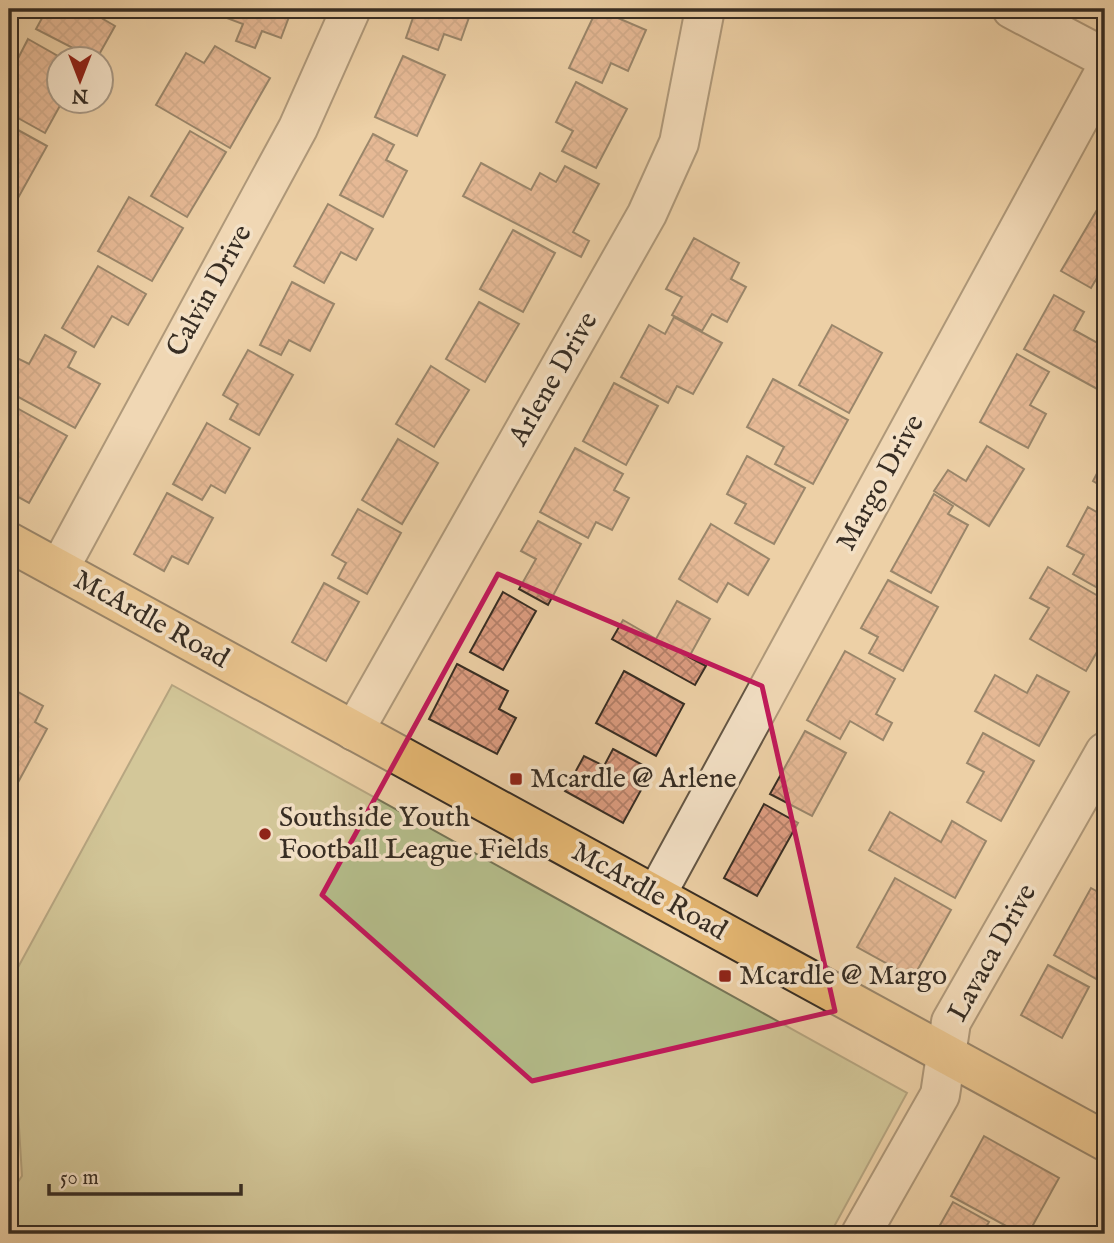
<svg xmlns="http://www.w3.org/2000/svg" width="1114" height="1243" viewBox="0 0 1114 1243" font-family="'IM FELL English',serif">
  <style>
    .grass { fill: #b4bc8a; stroke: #767456; stroke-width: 2 }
    .building { fill: url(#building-cross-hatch); stroke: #372d23; stroke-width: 2 }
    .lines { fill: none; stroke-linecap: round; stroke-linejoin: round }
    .minor-casing { stroke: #645644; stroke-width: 42 }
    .major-casing { stroke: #372d23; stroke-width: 42 }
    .minor { stroke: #f3e0c5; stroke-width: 38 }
    .major { stroke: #e6b873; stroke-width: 38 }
    .marked { fill: none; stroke: #c2185b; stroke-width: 5; stroke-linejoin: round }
    .poi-dot { fill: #8f2418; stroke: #f3e0c5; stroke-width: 2.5 }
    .labels { text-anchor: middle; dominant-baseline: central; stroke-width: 7; stroke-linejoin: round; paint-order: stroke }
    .street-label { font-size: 28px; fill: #372d23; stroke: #f3e0c5 }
    .poi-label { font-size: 28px; fill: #372d23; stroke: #f3e0c5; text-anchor: start }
  </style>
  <defs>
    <pattern id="building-cross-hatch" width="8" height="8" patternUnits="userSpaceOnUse" patternTransform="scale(1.75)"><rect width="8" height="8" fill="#dd9d81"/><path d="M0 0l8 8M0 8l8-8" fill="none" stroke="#b48069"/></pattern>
  </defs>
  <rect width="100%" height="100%" fill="#edd0a6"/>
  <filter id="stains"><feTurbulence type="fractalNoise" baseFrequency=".00286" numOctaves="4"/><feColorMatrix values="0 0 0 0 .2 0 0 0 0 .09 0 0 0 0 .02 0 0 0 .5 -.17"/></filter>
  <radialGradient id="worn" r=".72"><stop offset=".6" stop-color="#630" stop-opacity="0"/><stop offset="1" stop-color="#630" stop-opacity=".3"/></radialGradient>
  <path class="grass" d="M172,685l735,408 -77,141h-821v-39l13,-19 -12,-194z"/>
  <g class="building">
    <path d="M47,9h39l29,17 -19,34 -60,-31z"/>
    <path d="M227,9h65l-11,29 -19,-7 -7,17 -19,-7 7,-17 -19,-7z"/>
    <path d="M416,9h56l-11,31 -17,-6 -6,16 -32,-12z"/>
    <path d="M597,9l49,21 -18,41 -17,-8 -9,20 -33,-15z"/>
    <path d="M28,39l37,21h-5l2,42 -17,31 -36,-20v-37z"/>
    <path d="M215,46l55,32 -40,70 -74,-43 30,-52 18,10z"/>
    <path d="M403,56l42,19 -28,61 -42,-19z"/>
    <path d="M576,82l51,27 -31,59 -34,-17 11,-20 -17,-9z"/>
    <path d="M9,125l38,21 -34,61 -4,-2z"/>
    <path d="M190,131l36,21 -39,65 -36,-21z"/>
    <path d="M373,134l21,11 -8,15 21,11 -24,46 -43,-22z"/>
    <path d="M481,163l50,27 9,-17 16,9 9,-16 34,18 -26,48 16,9 -8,16 -118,-61z"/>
    <path d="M129,197l54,31 -31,53 -54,-30z"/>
    <path d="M1101,203l4,2v69l-4,-3 -10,17 -30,-17z"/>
    <path d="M328,204l45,25 -17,31 -15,-8 -17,31 -30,-17z"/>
    <path d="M513,230l42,23 -32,59 -43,-23z"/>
    <path d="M694,238l45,25 -8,16 15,8 -19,35 -15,-8 -10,17 -30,-16 10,-18 -16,-8z"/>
    <path d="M98,266l48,28 -18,31 -16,-9 -18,31 -32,-19z"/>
    <path d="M292,282l42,22 -24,47 -21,-11 -8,15 -21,-10z"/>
    <path d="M1054,295l30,17 -10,18 31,17v35l-4,9 -77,-42z"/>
    <path d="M479,302l40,22 -34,58 -39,-23z"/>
    <path d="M674,317l48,26 -29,51 -16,-8 -9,17 -47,-26 28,-52 16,9z"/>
    <path d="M832,325l50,28 -33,60 -50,-28z"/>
    <path d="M45,335l31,17 -8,15 32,17 -25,44 -66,-36v-28l4,-8 16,8z"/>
    <path d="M248,350l45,25 -34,60 -29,-16 8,-15 -15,-9z"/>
    <path d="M1017,354l32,18 -19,33 16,9 -18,34 -48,-26z"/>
    <path d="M431,366l38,24 -35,57 -38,-23z"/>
    <path d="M773,379l75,41 -35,64 -38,-20 9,-17 -37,-20z"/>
    <path d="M614,383l44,23 -32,59 -43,-24z"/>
    <path d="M15,407l52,29 -38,67 -20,-11v-74z"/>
    <path d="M207,423l43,25 -25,45 -14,-8 -9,15 -29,-16z"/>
    <path d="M398,439l40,24 -36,61 -40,-24z"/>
    <path d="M987,446l37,23 -35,57 -55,-35 14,-21 18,11z"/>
    <path d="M575,448l48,26 -9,16 15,8 -17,32 -16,-8 -8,16 -48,-26z"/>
    <path d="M747,456l58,32 -31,56 -39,-21 11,-19 -19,-10z"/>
    <path d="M1105,458v30l-12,-7z"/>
    <path d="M167,493l46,25 -25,46 -16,-8 -8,15 -30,-17z"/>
    <path d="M934,494l19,12 -5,8 20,11 -37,68 -40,-22z"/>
    <path d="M1088,507l17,10v75l-32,-18 11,-19 -17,-9z"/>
    <path d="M358,509l43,24 -34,61 -29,-16 8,-15 -14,-8z"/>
    <path d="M538,521l43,23 -33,61 -29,-16 17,-30 -15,-8z"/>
    <path d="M711,524l58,35 -21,36 -20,-12 -11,19 -38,-23z"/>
    <path d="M1048,567l57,33v38l-19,33 -56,-32 19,-31 -19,-10z"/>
    <path d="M888,580l50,27 -35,64 -34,-18 9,-16 -17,-9z"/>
    <path d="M324,583l35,19 -33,59 -34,-19z"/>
    <path d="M503,592l33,19 -33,59 -33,-18z"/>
    <path d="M677,601l33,18 -21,38 17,9 -11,19 -83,-46 11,-19 33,19z"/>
    <path d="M845,651l50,28 -19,35 16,9 -9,17 -33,-19 -10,18 -33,-19z"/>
    <path d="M457,664l51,27 -9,18 17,9 -19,36 -68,-35z"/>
    <path d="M624,671l60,33 -28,52 -60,-33z"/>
    <path d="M995,675l32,18 10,-18 32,17 -30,54 -64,-35z"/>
    <path d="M11,688l32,18 -8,16 12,7 -38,70z"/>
    <path d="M805,731l41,22 -34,63 -42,-22z"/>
    <path d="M983,733l51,28 -33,60 -34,-19 17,-30 -17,-9z"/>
    <path d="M613,749l39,21 -29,53 -58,-32 19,-35 20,10z"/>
    <path d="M764,804l34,19 -41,73 -33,-18z"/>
    <path d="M890,812l51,30 11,-21 34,20 -31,57 -86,-48z"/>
    <path d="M895,878l56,32 -38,68 -56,-31z"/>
    <path d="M1091,888l14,8v75l-5,10 -46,-26z"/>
    <path d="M1048,965l41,22 -27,51 -41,-23z"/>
    <path d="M984,1136l75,42 -31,56h-7l-70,-38z"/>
    <path d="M953,1202l36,20 -7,12h-47z"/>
  </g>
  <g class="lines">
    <g class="minor-casing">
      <g id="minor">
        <path d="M1012,9l93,49"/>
        <path d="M59,569l239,-441 53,-119"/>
        <path d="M354,731l293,-517 32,-71 26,-134"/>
        <path d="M656,895l449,-824"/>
        <path d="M861,1234l79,-139 11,-73 154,-270"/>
      </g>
    </g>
    <g class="major-casing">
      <path id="major" d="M9,542l1096,599"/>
    </g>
    <use href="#minor" class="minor"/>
    <use href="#major" class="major"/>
  </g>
  <path d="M0 0H1114V1243H0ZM498,574l264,112 73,325 -303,70 -210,-186z" fill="#edd0a6" fill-opacity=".55" fill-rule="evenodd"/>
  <path class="marked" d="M498,574l264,112 73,325 -303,70 -210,-186z"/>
  <g class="poi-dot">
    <rect x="509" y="772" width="14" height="14" rx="3.5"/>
    <circle cx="265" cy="834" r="7"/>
    <rect x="718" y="969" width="14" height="14" rx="3.5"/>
  </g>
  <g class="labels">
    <g class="street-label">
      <text transform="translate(210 291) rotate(-61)">Calvin Drive</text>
      <text transform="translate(554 379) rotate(-60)">Arlene Drive</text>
      <text transform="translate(881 483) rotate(-61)">Margo Drive</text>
      <text transform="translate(151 620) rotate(29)">McArdle Road</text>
      <text transform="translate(649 892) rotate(29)">McArdle Road</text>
      <text transform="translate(993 953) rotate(-61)">Lavaca Drive</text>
    </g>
    <g class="poi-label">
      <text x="530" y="779">Mcardle @ Arlene</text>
      <text x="279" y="818">Southside Youth<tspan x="279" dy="32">Football League Fields</tspan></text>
      <text x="739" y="976">Mcardle @ Margo</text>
    </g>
  </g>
  <rect width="1114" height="1243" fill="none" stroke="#edd0a6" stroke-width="35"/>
  <rect x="10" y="10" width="1093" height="1222" fill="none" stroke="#372d23" stroke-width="3.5"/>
  <rect x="18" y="18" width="1079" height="1208" fill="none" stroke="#372d23" stroke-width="2"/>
  <g transform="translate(80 80) rotate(180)"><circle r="33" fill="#f3e0c5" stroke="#a89884" stroke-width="2"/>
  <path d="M0-5L12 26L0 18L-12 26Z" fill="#8f2418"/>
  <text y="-10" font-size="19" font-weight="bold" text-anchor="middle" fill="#372d23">N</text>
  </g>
  <path d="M49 1184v10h192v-10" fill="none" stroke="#372d23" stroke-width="3.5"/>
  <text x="60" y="1184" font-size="21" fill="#372d23" stroke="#f3e0c5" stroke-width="5" paint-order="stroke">50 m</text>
  <rect width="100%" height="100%" filter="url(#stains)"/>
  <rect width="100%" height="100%" fill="url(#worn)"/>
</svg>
